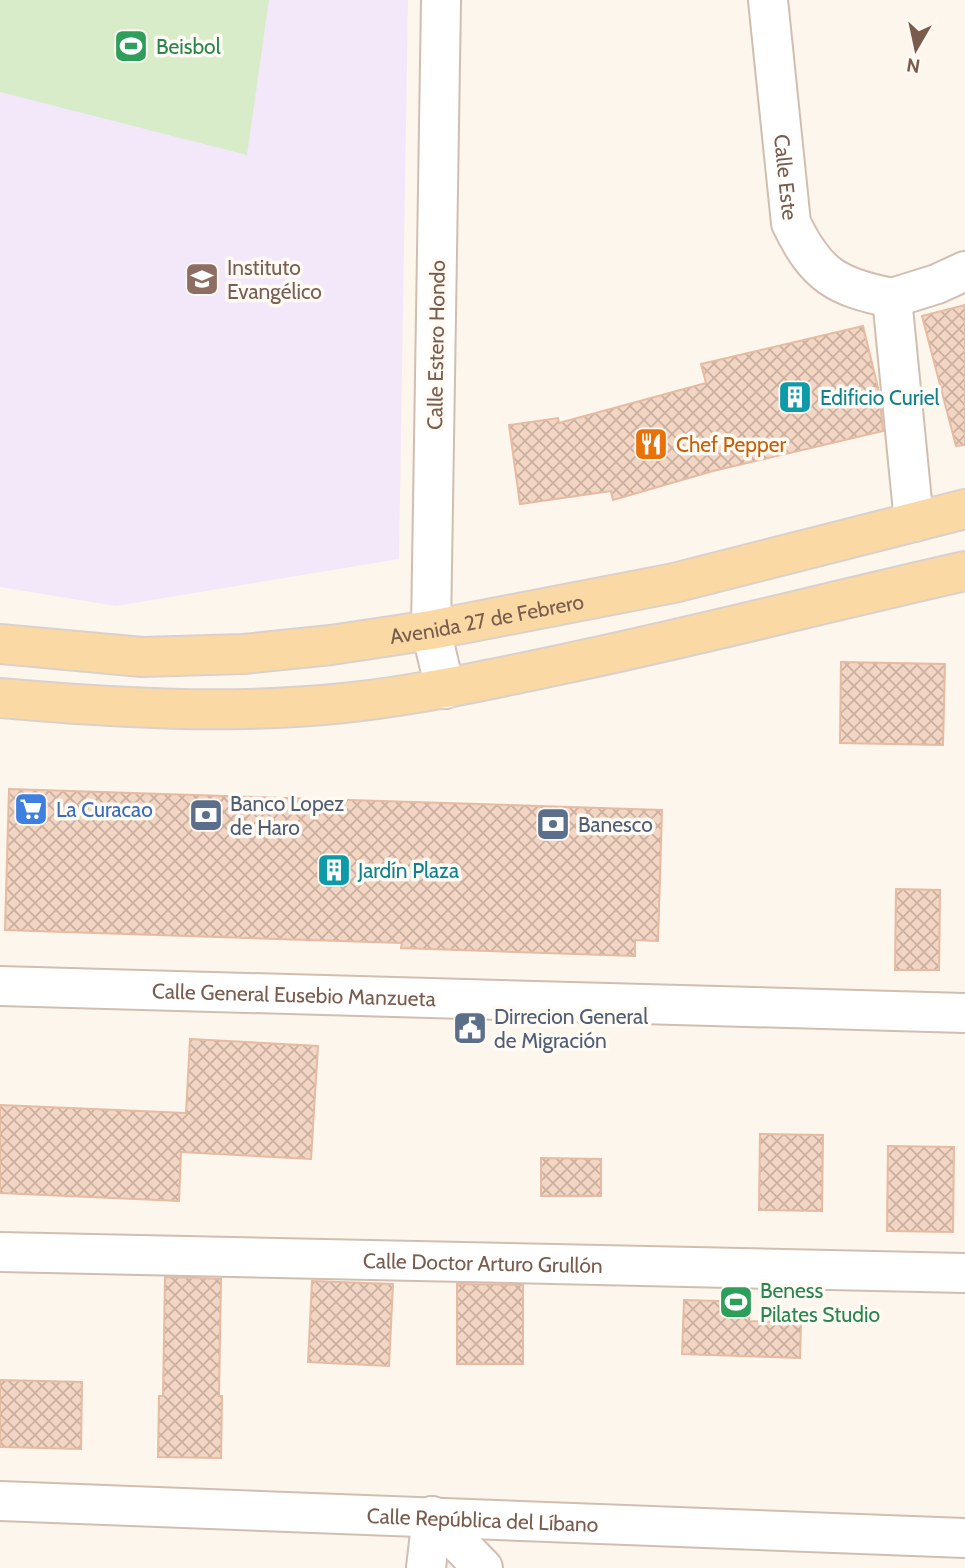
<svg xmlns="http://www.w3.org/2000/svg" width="965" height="1568" viewBox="0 0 965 1568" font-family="Cabin,sans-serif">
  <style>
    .education { fill: #f3e8fa }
    .green { fill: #d8ecc9 }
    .building { fill: url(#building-cross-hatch); stroke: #e6bba3; stroke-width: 2 }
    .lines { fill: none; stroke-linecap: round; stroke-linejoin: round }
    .minor-casing { stroke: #d1beb0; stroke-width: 42 }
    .major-casing { stroke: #dad1cd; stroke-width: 42 }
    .minor { stroke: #fff; stroke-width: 38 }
    .major { stroke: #fbd9a5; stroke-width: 38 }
    .labels { text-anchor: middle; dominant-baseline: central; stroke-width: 7; stroke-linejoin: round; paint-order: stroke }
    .leisure-label { font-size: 21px; fill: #27864d; stroke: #fffaf3; text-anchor: start }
    .street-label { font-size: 21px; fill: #7a5c4d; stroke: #fffaf3 }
    .education-label { font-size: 21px; fill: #785e54; stroke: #fffaf3; text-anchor: start }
    .culture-label { font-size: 21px; fill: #0d838f; stroke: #fffaf3; text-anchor: start }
    .food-label { font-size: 21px; fill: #c56008; stroke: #fffaf3; text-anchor: start }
    .service-label { font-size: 21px; fill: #4e5e75; stroke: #fffaf3; text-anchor: start }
    .shop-label { font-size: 21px; fill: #366cbe; stroke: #fffaf3; text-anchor: start }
  </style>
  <defs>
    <pattern id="building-cross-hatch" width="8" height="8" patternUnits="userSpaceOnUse" patternTransform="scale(1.75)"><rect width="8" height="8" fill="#f3d5c3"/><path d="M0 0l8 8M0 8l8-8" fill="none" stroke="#cab0a1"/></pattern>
  </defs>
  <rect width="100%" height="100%" fill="#fdf6ec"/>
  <path class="education" d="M0,0h408l-9,559 -283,47 -116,-19z"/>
  <path class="green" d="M0,0h269l-22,155 -247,-63z"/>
  <g class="building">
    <path d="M965,305v140l-9,1 -34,-130z"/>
    <path d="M863,326l16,66 4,39 -170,40 -100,29 -2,-9 -91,13 -11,-79 49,-7 1,5 147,-40 -5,-19z"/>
    <path d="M841,662l104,2 -2,81 -103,-2z"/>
    <path d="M9,789l653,21 -4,131 -23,-1v16l-234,-8 1,-5 -397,-13z"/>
    <path d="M896,889l44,1 -1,80h-44z"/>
    <path d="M190,1039l128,7 -7,113 -130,-7 -2,49 -179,-8v-88l186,8z"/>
    <path d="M760,1134l63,1 -1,76 -63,-1z"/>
    <path d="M888,1146l66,1 -1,85 -66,-1z"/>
    <path d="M541,1158l60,1v37h-60z"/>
    <path d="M165,1277l56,2 -2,117h3l-1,62 -63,-1 1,-61h4z"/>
    <path d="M312,1281l81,3 -4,82 -81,-4z"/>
    <path d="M457,1284l66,1v79h-66z"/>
    <path d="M684,1300l66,2 -1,19 52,2 -1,35 -118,-4z"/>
    <path d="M0,1380l82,2 -1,67 -81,-2z"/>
  </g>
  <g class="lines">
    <g class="minor-casing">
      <g id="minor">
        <path d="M441,0l-10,630 14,59"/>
        <path id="s1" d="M768,0l23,223c25,52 45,64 101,75"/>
        <path d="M914,522l-22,-224 45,-14 28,-13"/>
        <path id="s2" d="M0,986l965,27"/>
        <path id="s3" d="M0,1252l965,21"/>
        <path id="s4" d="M0,1501l965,37"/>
        <path d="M432,1516l51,52"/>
        <path d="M426,1568l6,-52"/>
      </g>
    </g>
    <g class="major-casing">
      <g id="major">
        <path id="s5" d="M0,644l142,13 102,-3 87,-9 100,-15 243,-47 291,-74"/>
        <path d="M0,698c114,10 230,17 344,5 75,-8 149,-24 224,-40 133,-28 264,-62 397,-92"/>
      </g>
    </g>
    <use href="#minor" class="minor"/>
    <use href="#major" class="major"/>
  </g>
  <defs>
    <g id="stadium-square" transform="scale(1.75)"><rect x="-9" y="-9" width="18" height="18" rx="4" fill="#2e9e5b" stroke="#fffaf3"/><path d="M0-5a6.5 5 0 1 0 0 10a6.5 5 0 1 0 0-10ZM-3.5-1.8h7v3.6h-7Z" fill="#fff"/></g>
    <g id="school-square" transform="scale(1.75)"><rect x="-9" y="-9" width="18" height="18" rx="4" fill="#8d6e63" stroke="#fffaf3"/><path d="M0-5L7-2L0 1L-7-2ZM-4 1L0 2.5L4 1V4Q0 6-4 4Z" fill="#fff"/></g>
    <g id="building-square" transform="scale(1.75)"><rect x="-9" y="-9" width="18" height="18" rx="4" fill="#0f9aa8" stroke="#fffaf3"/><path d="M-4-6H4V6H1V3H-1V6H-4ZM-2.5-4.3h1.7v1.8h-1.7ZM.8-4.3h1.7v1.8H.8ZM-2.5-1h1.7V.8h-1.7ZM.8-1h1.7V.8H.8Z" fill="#fff"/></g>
    <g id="restaurant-square" transform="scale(1.75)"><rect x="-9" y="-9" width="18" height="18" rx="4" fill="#e8710a" stroke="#fffaf3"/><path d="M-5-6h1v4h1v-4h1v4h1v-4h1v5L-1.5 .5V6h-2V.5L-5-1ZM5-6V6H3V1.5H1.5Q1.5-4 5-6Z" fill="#fff"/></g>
    <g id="supermarket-square" transform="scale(1.75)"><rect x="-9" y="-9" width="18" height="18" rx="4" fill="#3f7fe0" stroke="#fffaf3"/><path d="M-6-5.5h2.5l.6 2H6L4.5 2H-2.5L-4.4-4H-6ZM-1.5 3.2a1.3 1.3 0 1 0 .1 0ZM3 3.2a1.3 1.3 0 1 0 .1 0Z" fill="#fff"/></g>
    <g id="bank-square" transform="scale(1.75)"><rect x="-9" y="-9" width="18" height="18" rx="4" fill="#5c6f8a" stroke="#fffaf3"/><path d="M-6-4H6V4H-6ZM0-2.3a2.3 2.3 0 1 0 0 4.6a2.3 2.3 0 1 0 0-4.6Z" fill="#fff"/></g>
    <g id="civic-square" transform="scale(1.75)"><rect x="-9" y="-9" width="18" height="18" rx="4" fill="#5c6f8a" stroke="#fffaf3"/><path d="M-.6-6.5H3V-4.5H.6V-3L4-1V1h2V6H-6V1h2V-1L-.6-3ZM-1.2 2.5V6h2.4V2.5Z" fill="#fff"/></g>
  </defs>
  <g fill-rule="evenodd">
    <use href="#stadium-square" x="131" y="46"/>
    <use href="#school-square" x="202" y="279"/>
    <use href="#building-square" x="795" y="397"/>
    <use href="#restaurant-square" x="651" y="444"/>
    <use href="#supermarket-square" x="31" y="809"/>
    <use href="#bank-square" x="206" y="815"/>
    <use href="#bank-square" x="553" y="824"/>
    <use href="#building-square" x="334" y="870"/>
    <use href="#civic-square" x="470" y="1028"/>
    <use href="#stadium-square" x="736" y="1302"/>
  </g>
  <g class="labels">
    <g class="leisure-label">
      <text x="156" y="46">Beisbol</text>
      <text x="760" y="1290">Beness<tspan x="760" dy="24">Pilates Studio</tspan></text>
    </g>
    <g class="street-label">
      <text stroke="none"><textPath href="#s1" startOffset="178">Calle Este</textPath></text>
      <text transform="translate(436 345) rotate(-89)">Calle Estero Hondo</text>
      <text stroke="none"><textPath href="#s5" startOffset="490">Avenida 27 de Febrero</textPath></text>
      <text stroke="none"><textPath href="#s2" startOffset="294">Calle General Eusebio Manzueta</textPath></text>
      <text stroke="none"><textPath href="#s3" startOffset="483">Calle Doctor Arturo Grullón</textPath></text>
      <text stroke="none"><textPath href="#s4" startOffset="483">Calle República del Líbano</textPath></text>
    </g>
    <g class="education-label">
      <text x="227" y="267">Instituto<tspan x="227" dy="24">Evangélico</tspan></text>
    </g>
    <g class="culture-label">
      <text x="820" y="397">Edificio Curiel</text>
      <text x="358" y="870">Jardín Plaza</text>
    </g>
    <g class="food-label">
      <text x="676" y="444">Chef Pepper</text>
    </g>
    <g class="service-label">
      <text x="230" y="803">Banco Lopez<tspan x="230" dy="24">de Haro</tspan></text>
      <text x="578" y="824">Banesco</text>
      <text x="494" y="1016">Dirrecion General<tspan x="494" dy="24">de Migración</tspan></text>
    </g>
    <g class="shop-label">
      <text x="56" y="809">La Curacao</text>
    </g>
  </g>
  <g transform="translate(916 49) rotate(189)" stroke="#fffaf3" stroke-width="5" paint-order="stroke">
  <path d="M0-5L12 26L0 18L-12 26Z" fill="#7a5c4d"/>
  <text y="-10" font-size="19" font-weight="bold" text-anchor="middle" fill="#7a5c4d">N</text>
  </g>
</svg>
